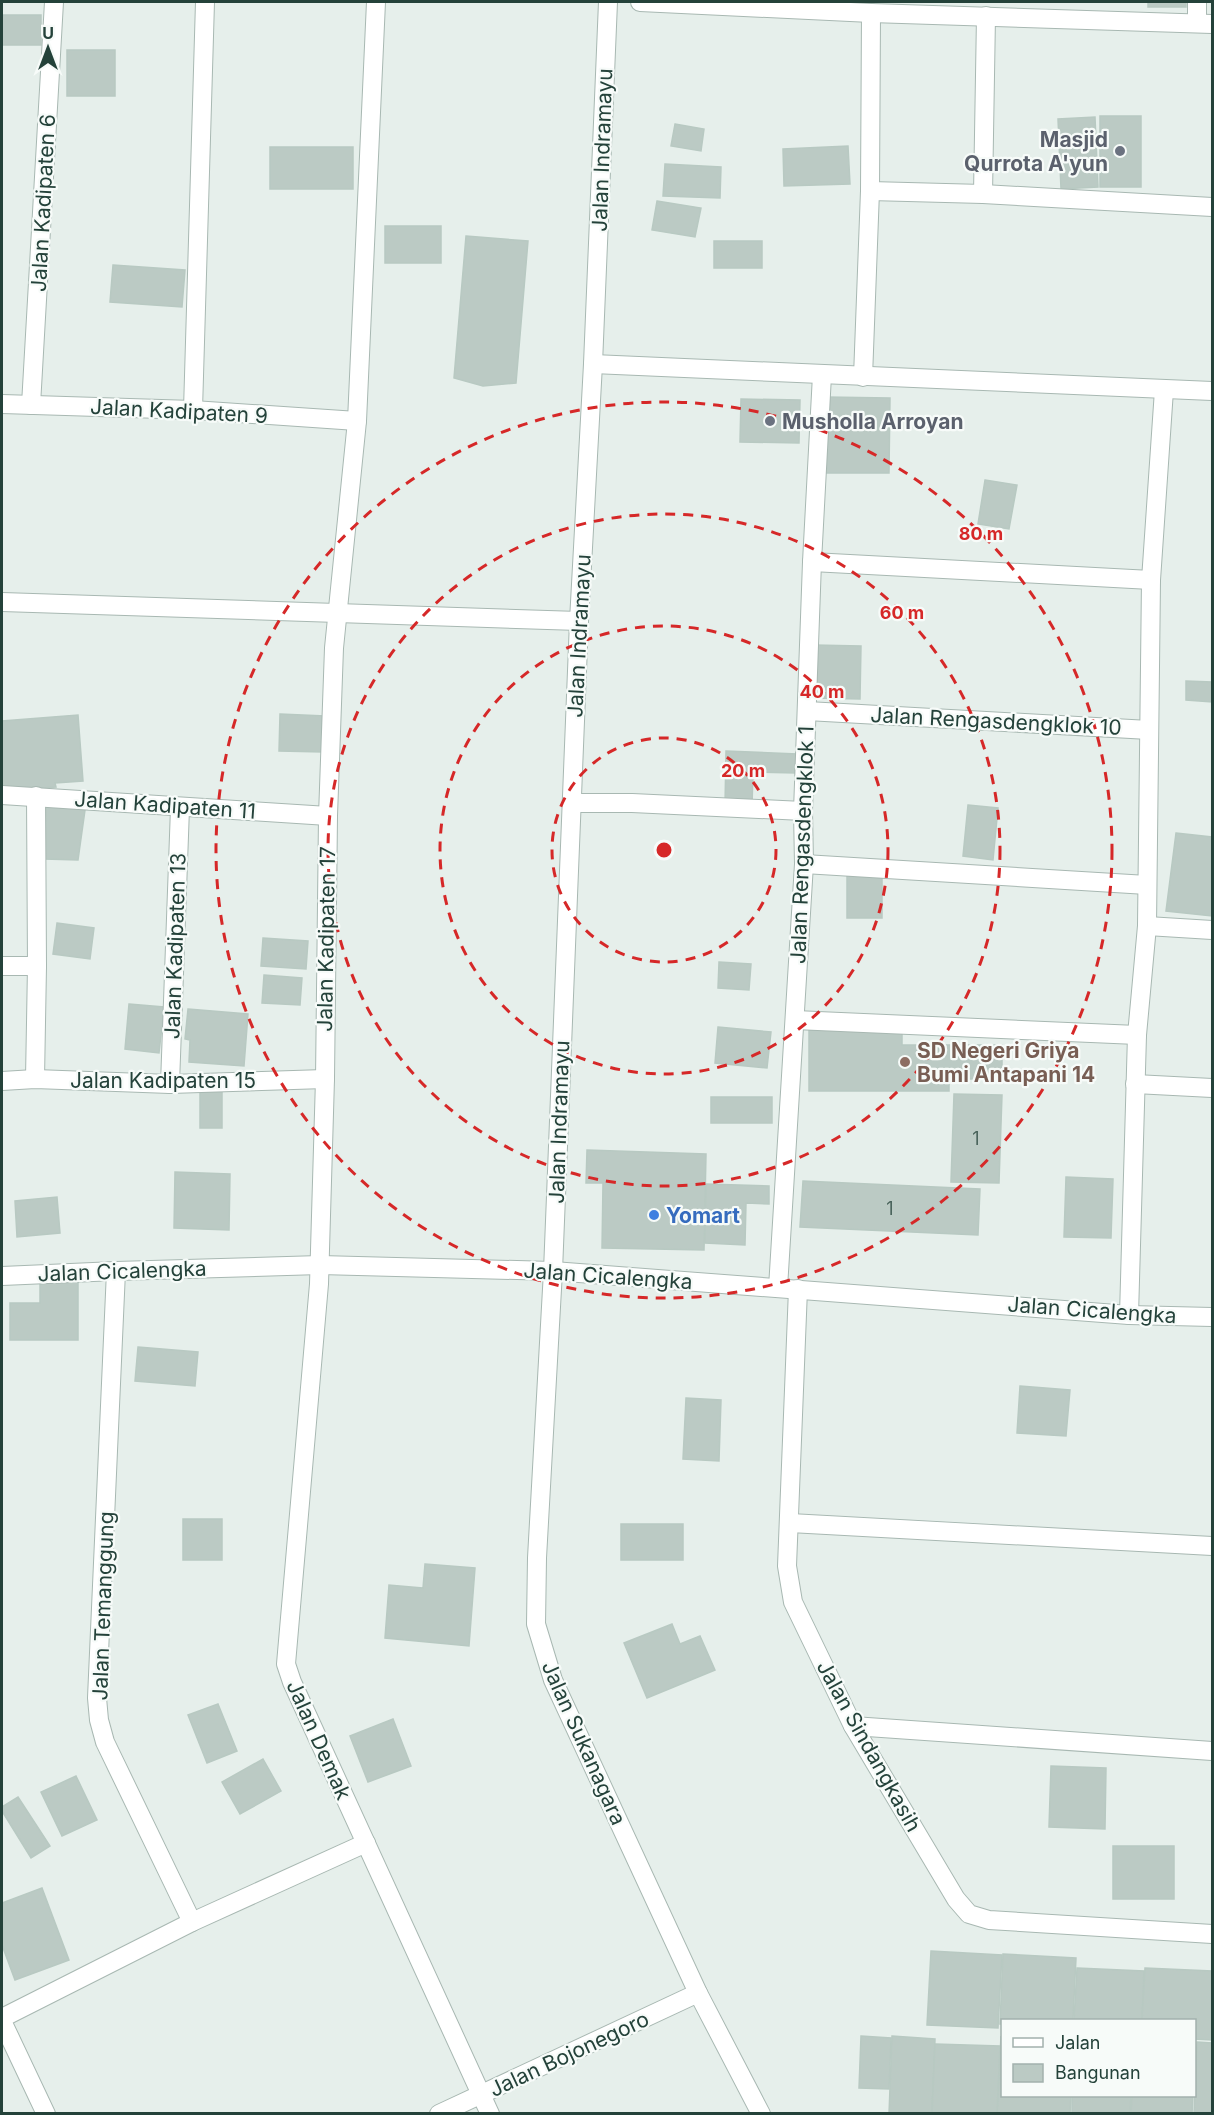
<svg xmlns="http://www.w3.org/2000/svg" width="1214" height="2115" viewBox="0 0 1214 2115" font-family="Inter,sans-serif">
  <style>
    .building { fill: #bbcac4; stroke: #b8c9c2; stroke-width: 1.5 }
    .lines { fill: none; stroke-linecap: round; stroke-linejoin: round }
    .street-casing { stroke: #a8b8b2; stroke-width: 20 }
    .street { stroke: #fff; stroke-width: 18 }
    .ring { fill: none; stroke: #d62828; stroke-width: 3; stroke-dasharray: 10 8 }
    .worship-dot { fill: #6b7280; stroke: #f7fbf9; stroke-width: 2 }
    .education-dot { fill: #8d6e63; stroke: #f7fbf9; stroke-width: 2 }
    .shop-dot { fill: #3f7fe0; stroke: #f7fbf9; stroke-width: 2 }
    .labels { text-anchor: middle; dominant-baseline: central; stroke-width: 4.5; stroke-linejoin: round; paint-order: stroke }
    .number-label { font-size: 18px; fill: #4a645c }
    .worship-label { font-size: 21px; font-weight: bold; fill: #5b616d; stroke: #f7fbf9; text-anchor: end }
    .street-label { font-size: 21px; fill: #24423a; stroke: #f7fbf9 }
    .education-label { font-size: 21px; font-weight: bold; fill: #785e54; stroke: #f7fbf9; text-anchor: start }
    .shop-label { font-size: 21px; font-weight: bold; fill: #366cbe; stroke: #f7fbf9; text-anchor: start }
    .centre { fill: #d62828; stroke: #f7fbf9; stroke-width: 3 }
    .ring-label { font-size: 18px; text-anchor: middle; font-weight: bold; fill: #d62828; stroke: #f7fbf9; stroke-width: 4.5; stroke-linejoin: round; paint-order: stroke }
  </style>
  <rect width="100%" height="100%" fill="#e6efeb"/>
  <g class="building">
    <rect x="1148" y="2" width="38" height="5"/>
    <rect x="2" y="15" width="39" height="30"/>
    <rect x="67" y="50" width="48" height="46"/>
    <rect x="1100" y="116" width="41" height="71"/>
    <path d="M1095,117l3,70 -37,2 -3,-70z"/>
    <path d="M675,124l29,5 -3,22 -30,-5z"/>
    <path d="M848,146l2,38 -66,2 -1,-37z"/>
    <rect x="270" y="147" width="83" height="42"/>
    <path d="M665,164l56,3 -1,31 -57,-2z"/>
    <path d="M657,201l44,7 -6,29 -43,-7z"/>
    <rect x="385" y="226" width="56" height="37"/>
    <path d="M466,236l62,5 -12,142 -33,3 -29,-8z"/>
    <rect x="714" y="241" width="48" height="27"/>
    <path d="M113,265l72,5 -3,37 -72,-5z"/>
    <path d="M826,397l64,1 -1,75h-64z"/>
    <path d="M741,399l59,1 -1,43 -59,-1z"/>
    <path d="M985,480l32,5 -8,44 -31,-5z"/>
    <path d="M814,645l47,1 -1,53 -47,-1z"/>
    <path d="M1186,681l26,1v20l-26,-2z"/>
    <path d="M280,714l45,2 -2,36 -44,-1z"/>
    <path d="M78,715l5,66 -28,2 1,4 -54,4v-70z"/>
    <path d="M726,751l71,3 -1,19 -43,-1 -1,34 -27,-1z"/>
    <path d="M46,801l40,2 -8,57 -34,-1z"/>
    <path d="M968,805l30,3 -5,52 -30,-4z"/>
    <path d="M1176,833l36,4v79l-46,-5z"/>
    <rect x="847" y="873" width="35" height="45"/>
    <path d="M57,923l37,5 -4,31 -37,-5z"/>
    <path d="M263,938l45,3 -2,28 -45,-3z"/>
    <path d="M719,962l32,2 -2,26 -31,-2z"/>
    <path d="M264,975l38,3 -2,27 -38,-2z"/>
    <path d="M129,1004l35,3 -5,46 -34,-4z"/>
    <path d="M188,1009l60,5 -4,52 -55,-4 1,-22 -5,-1z"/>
    <path d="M718,1027l53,5 -4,36 -52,-5z"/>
    <path d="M809,1029h93v16h100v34h-53v12h-140z"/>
    <rect x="200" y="1089" width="22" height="39"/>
    <path d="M954,1094l48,1 -3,88 -48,-1z"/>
    <rect x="711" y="1097" width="61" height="26"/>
    <path d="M587,1150l119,4 -2,96 -102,-2 1,-65h-17z"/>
    <path d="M175,1172l55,2 -1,56 -55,-2z"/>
    <path d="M1066,1177l47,2 -2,59 -47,-1z"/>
    <path d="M803,1181l177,8 -2,46 -178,-8z"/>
    <path d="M706,1184l63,2v18l-23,-1 -1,42 -40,-2z"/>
    <path d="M57,1197l3,36 -43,4 -2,-36z"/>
    <path d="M40,1282h38v58h-68v-37h30z"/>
    <path d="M138,1347l60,5 -3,34 -60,-5z"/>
    <path d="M1020,1386l50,4 -4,46 -49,-3z"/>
    <path d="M686,1398l35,2 -2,61 -36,-2z"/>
    <rect x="183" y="1519" width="39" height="41"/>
    <rect x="621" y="1524" width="62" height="36"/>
    <path d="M425,1564l50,4 -6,78 -84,-8 4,-53 34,3z"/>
    <path d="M672,1624l8,20 20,-8 15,34 -68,28 -23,-55z"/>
    <path d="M218,1704l19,47 -30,12 -19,-48z"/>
    <path d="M393,1719l18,47 -43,16 -18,-46z"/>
    <path d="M263,1759l18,32 -41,23 -18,-32z"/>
    <path d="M1051,1766l55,2 -1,61 -56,-2z"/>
    <path d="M76,1776l21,44 -35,16 -21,-44z"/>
    <path d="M18,1797l32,49 -19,12 -29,-47v-4z"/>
    <rect x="1113" y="1846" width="61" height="53"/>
    <path d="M42,1888l27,72 -54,20 -13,-35v-42z"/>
    <path d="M931,1951l71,4 -4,73 -71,-3z"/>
    <path d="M1003,1954l73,4 -3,62h-71v4h-2z"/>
    <path d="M1077,1968l67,3 -2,49h-68z"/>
    <path d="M1145,1968l67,3v69l-18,-1v-19h-52z"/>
    <path d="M861,2036l30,2 -2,51 -30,-1z"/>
    <path d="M892,2036l43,3 -3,75h-43z"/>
    <path d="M1001,2036l1,60h69l-1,18h-73z"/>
    <path d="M1197,2042l15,1v71h-18z"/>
    <path d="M935,2044l65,2 -3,68h-65z"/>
    <path d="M1072,2096h59l-1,18h-58z"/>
    <path d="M1132,2096h61l-1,18h-61z"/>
  </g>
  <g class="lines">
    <g class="street-casing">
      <g id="street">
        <path d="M376,2l-19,419 -23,227 -6,168 -3,263 -6,205 -33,380 6,18 198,432"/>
        <path d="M608,2l-15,362 -14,257 -26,650 -16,287 -1,66 17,56 145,313 63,121"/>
        <path d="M640,2l231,11 341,11"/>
        <path d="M1197,23v-21"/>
        <path d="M870,191l113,3 229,13"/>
        <path d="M983,194l3,-178"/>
        <path d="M593,364l619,27"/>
        <path d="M863,377l7,-186 1,-178"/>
        <path d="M2,404l191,6 164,11"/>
        <path d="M31,405l23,-403"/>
        <path d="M193,410l12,-408"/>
        <path d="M812,562l339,18"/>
        <path d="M2,602l577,19"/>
        <path d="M807,711l342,19"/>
        <path d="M2,795l326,21"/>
        <path d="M573,803h59l171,8"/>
        <path d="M804,864l343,21"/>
        <path d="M1147,926l65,4"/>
        <path d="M2,966h35"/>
        <path d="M795,1020l342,15"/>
        <path d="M35,1079l2,-113 -1,-170"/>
        <path d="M2,1081l33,-2 135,5 155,-5"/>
        <path d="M170,1084l10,-276"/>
        <path d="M1135,1084l77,4"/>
        <path d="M116,1271l-19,427 2,22 6,22 87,180"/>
        <path d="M2,1276l114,-5 204,-6 233,6 576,44 83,2"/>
        <path d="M778,1288l26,-424 -1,-53 9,-249 10,-187"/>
        <path d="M798,1289l-11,277 6,36 60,124 103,173 13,15 20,6 223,14"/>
        <path d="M1129,1315l8,-280 10,-109 4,-346 13,-190"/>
        <path d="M790,1523l422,23"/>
        <path d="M853,1726l359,25"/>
        <path d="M2,2018l190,-96 174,-79"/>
        <path d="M2,2021l44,93"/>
        <path d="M439,2114l259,-121"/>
      </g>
    </g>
    <use href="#street" class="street"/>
  </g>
  <g class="ring">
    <circle cx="664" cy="850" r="112"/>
    <circle cx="664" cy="850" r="224"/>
    <circle cx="664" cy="850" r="336"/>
    <circle cx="664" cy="850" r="448"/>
  </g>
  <g class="worship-dot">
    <circle cx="1120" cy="151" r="6"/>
    <circle cx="770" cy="421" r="6"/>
  </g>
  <circle class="education-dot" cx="905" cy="1062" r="6"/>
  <circle class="shop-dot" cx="654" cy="1215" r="6"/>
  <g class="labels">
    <g class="number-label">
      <text x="976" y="1138">1</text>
      <text x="890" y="1208">1</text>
    </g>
    <g class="worship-label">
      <text x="1108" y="139">Masjid<tspan x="1108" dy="24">Qurrota A'yun</tspan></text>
      <text x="782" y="421" text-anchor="start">Musholla Arroyan</text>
    </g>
    <g class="street-label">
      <text transform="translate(602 150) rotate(-88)">Jalan Indramayu</text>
      <text transform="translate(43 203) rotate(-87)">Jalan Kadipaten 6</text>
      <text transform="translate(179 411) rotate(3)">Jalan Kadipaten 9</text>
      <text transform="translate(579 636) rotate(-87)">Jalan Indramayu</text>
      <text transform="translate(996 721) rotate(3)">Jalan Rengasdengklok 10</text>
      <text transform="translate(165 805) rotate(4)">Jalan Kadipaten 11</text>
      <text transform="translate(802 845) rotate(-88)">Jalan Rengasdengklok 1</text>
      <text transform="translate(326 939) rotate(-89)">Jalan Kadipaten 17</text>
      <text transform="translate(175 946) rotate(-88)">Jalan Kadipaten 13</text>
      <text x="163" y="1080">Jalan Kadipaten 15</text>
      <text transform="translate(559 1122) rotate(-88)">Jalan Indramayu</text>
      <text transform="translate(122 1271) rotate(-2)">Jalan Cicalengka</text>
      <text transform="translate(608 1276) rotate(4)">Jalan Cicalengka</text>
      <text transform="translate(1092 1310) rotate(4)">Jalan Cicalengka</text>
      <text transform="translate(103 1606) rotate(-88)">Jalan Temanggung</text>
      <text transform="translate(319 1740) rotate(66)">Jalan Demak</text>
      <text transform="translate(584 1743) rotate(66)">Jalan Sukanagara</text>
      <text transform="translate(869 1746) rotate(61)">Jalan Sindangkasih</text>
      <text transform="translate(569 2054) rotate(-25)">Jalan Bojonegoro</text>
    </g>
    <g class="education-label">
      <text x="917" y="1050">SD Negeri Griya<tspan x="917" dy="24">Bumi Antapani 14</tspan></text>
    </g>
    <g class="shop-label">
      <text x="666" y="1215">Yomart</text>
    </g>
  </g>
  <circle cx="664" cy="850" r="9" class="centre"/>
  <g class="ring-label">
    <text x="981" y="540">80 m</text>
    <text x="902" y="619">60 m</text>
    <text x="822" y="698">40 m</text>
    <text x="743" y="777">20 m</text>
  </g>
  <rect width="1214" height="2115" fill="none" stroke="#24423a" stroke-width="6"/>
  <rect x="1001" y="2019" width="195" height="78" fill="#f7fbf9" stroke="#a3b1ad" stroke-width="1.5"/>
  <rect x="1013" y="2038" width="30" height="9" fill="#ffffff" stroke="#a3b1ad" stroke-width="1.5"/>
  <text x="1055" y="2049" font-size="18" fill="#24423a">Jalan</text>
  <rect x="1013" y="2064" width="30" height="18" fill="#bbcac4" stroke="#a3b1ad" stroke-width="1.5"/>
  <text x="1055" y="2079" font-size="18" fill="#24423a">Bangunan</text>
  <g transform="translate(48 48)" stroke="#f7fbf9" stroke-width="4.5" paint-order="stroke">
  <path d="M0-4.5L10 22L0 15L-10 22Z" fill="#24423a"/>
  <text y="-9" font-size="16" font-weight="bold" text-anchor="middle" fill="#24423a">U</text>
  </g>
</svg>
